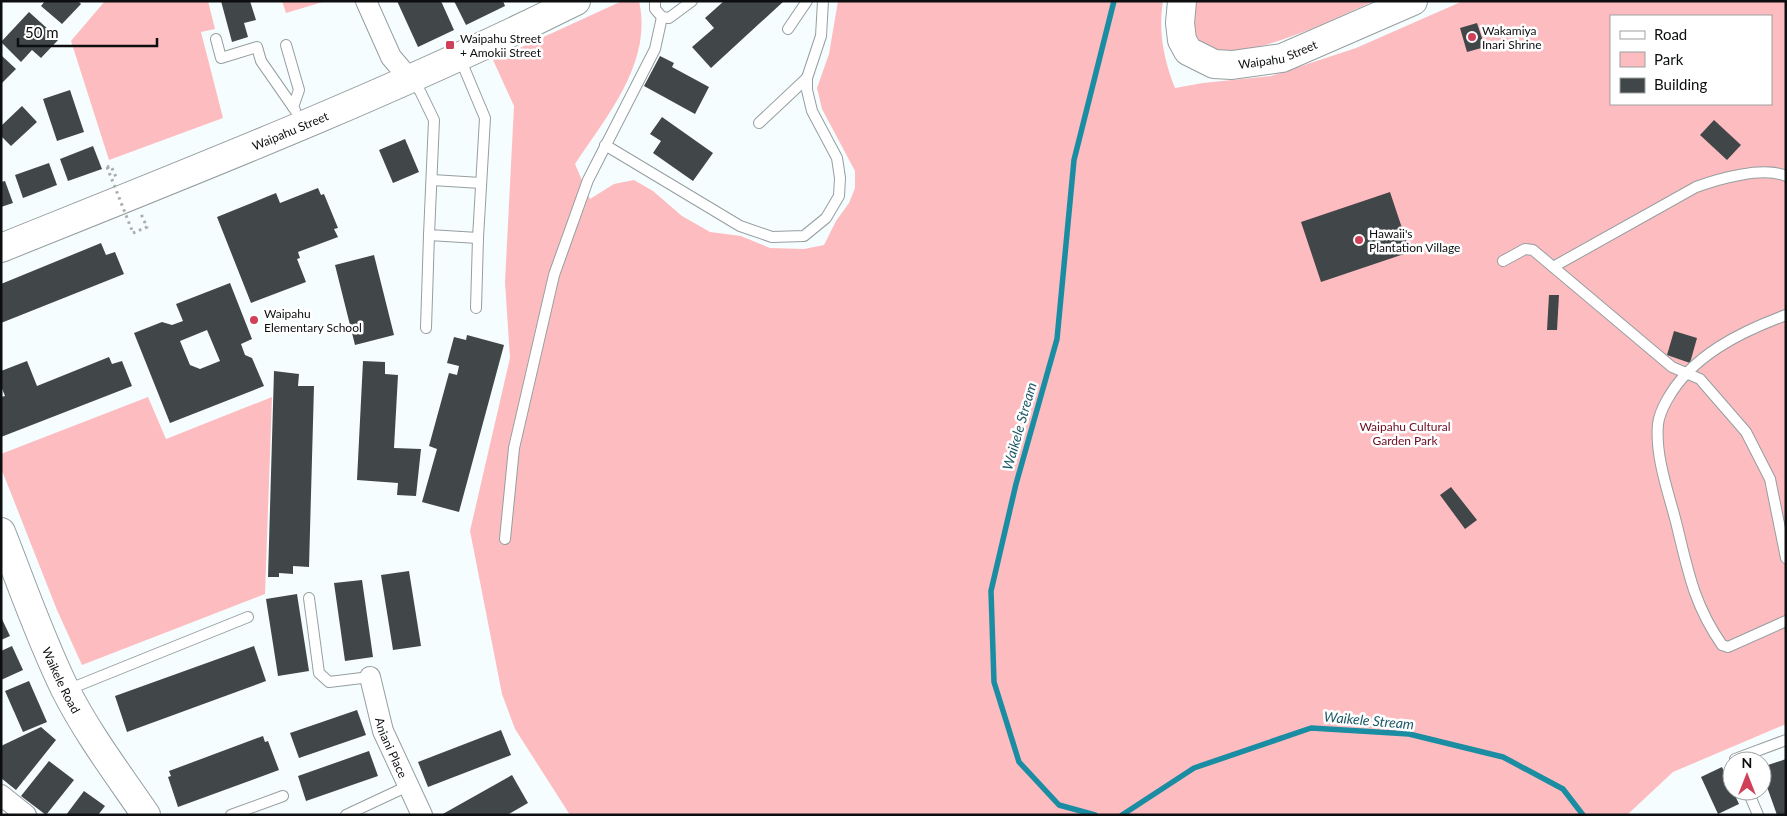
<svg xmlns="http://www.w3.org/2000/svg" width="1787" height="816" viewBox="0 0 1787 816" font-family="Lato,sans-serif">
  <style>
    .green { fill: #fdbcc0; fill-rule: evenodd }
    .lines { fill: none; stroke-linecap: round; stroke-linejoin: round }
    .stream { stroke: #1a8da3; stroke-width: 5.5 }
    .building { fill: #414749; fill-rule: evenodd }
    .lane-casing { stroke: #969ea0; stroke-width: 12 }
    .street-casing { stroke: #969ea0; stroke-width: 22 }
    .secondary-casing { stroke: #969ea0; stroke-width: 30 }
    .path { stroke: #a8adae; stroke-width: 3; stroke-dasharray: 2.5 4; stroke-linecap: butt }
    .lane { stroke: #fff; stroke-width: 10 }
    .street { stroke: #fff; stroke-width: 20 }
    .secondary { stroke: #fff; stroke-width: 28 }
    .path-bridge { stroke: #a8adae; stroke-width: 3; stroke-dasharray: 2.5 4; stroke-linecap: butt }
    .poi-dot { fill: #d04058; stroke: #fff; stroke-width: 2 }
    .labels { text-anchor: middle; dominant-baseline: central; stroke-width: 5; stroke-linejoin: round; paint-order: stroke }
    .poi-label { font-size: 12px; fill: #0c0e0f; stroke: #fff; text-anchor: start }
    .street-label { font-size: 12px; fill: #0c0e0f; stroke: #fff }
    .park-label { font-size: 12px; fill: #6b0b22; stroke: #fff }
    .water-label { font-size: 14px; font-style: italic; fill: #205b69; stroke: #fff }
  </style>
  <rect width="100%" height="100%" fill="#f6fdfe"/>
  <g class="green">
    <path d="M105,1h103l7,28 -14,3 22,86 -114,42 -38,-119z"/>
    <path d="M282,1h44l-40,12z"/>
    <path d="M622,1h17c14,61 -32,115 -64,163l15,35 24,-15 20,-4 19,11 29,25 28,16 31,4 29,12 34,1 20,-4 12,-24 13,-18 6,-15v-17l-33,-62 -5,-21 12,-34 9,-53h325c-5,31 1,59 12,87l28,-5 68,-7 85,-28 107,-47h323v723l-113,48 -46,43h-1057l-55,-86 -13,-35 -32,-163 40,-173 -5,-76 9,-176 -21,-46zM1611,16h160v88h-160z"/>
    <path d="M1194,1h180c-32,14 -145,72 -173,41 -10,-10 -7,-28 -7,-41z"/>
    <path d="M148,397l18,42 106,-42 -7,197 -183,71 -25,-55 -56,-142v-14z"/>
  </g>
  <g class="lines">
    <g class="stream">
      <path d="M1095,815l-36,-10 -40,-43 -25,-80 -3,-91 25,-107 41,-145 17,-179 40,-159"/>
      <path d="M1122,815l72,-47 117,-40 98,6 94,23 60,32 20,26"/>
    </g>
  </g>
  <g class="building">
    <path d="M45,1h33l3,3 -19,20 -21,-18z"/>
    <path d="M221,1h29l6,19 -12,3 4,14 -16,5z"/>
    <path d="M397,1h44l13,29 -36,17z"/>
    <path d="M454,1h49l2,5 -39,19z"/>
    <path d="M724,1h60l-73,67 -19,-21 22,-19 -9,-10z"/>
    <path d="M29,12l30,27 -18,19 -9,-8 -11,12 -20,-20z"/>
    <path d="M1477,23l8,24 -18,5 -7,-24z"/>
    <path d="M1,55l15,14 -15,15z"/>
    <path d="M660,56l14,7 -2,4 37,20 -14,27 -51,-28z"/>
    <path d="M70,90l14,42 -27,9 -14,-42z"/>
    <path d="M22,106l15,16 -26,24 -10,-10v-10z"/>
    <path d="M662,117l51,36 -20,28 -40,-28 8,-12 -11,-7z"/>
    <path d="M1714,120l27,25 -14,15 -27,-25z"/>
    <path d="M405,139l14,33 -26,11 -14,-33z"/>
    <path d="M93,146l9,23 -34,12 -8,-22z"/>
    <path d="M49,163l8,22 -34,13 -8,-23z"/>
    <path d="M5,181l8,22 -12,4v-25z"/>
    <path d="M318,188l3,7 3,-1 14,34 -4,1 4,8 -40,15 2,6 -3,1 9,23 -55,21 -34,-86 59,-24 4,10z"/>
    <path d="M1390,192l20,60 -89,30 -20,-60z"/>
    <path d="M101,243l5,12 9,-3 9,22 -123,49v-39z"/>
    <path d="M374,255l20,80 -39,10 -20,-80z"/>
    <path d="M230,283l22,56 -11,5 4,11 7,3 12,28 -94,37 -36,-90 28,-11 10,3 11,-4 -7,-17zM207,330l13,31 -20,8 -10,-4 -10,-24z"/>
    <path d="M1549,295h10l-2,35h-10z"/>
    <path d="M1674,331l23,7 -7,25 -23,-8z"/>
    <path d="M467,335l37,10 -45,167 -37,-10 15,-53 -8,-3 20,-73 8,2 2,-9 -12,-3 7,-26 12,3z"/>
    <path d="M109,357l3,7 10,-3 10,25 -131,51v-40l4,-1 -4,-10v-15l26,-10 10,25z"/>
    <path d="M363,361l22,1v12l13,1 -4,73 27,1 -5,47 -19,-1 1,-12 -41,-3z"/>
    <path d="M274,371l25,3 -1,12h16l-5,181 -16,-1v8l-14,-1v4h-11z"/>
    <path d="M1451,487l26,33 -12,9 -25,-34z"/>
    <path d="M409,571l12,75 -28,4 -12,-75z"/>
    <path d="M362,580l11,77 -28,4 -11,-78z"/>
    <path d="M297,594l12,77 -31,5 -12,-77z"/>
    <path d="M1,617l9,19 -9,4z"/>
    <path d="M12,646l11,24 -22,10v-29z"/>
    <path d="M254,646l12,35 -139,51 -12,-36z"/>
    <path d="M29,681l18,41 -24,10 -18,-41z"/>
    <path d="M357,710l9,25 -67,23 -9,-25z"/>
    <path d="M41,727l15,13 -40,50 -15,-12v-32z"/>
    <path d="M501,730l10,25 -83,32 -10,-25z"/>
    <path d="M263,736l2,6 3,-1 11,29 -101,37 -10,-30 3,-1 -2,-5z"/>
    <path d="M369,751l9,25 -72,25 -8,-25z"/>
    <path d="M1786,759v56h-9l-11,-31 -4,1v-18z"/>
    <path d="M49,761l25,19 -28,35 -25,-19z"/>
    <path d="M1722,767l17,37 -21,10 -17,-37z"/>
    <path d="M512,775l16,28 -21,12h-66z"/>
    <path d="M84,791l21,15 -7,9h-32z"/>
  </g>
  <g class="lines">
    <g class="lane-casing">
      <g id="lane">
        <path d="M655,1v8l7,8 7,1 23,-17"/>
        <path d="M788,29l19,-28"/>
        <path d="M216,39l5,19 36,-11 4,14 32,46"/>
        <path d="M286,45l13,45 -6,17 2,3"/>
        <path d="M411,81l9,10 14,29 -5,115 49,3 7,-120 -26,-62"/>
        <path d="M759,123l48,-45"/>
        <path d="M605,145l135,81 32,11 32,-1 22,-18 13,-22 1,-18 -3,-20 -25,-47 -5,-21v-12l14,-42 2,-35"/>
        <path d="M432,180l49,3"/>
        <path d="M1503,261l22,-12 8,1 139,117 28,12 46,53 24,47 16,79"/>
        <path d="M1553,267l143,-80c22,-8 67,-21 90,-11"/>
        <path d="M476,308l2,-70"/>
        <path d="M1786,315c-46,17 -95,41 -119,85 -4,7 -8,16 -9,24 -3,32 10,67 18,98 12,48 17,81 46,123l6,2 58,-26"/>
        <path d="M426,328l3,-93"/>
        <path d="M505,539l9,-91 40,-173 34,-95 67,-131 7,-32"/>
        <path d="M309,598l10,75 10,9 41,-5"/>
        <path d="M67,690l181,-73"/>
        <path d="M1736,761l-1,-2 51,-19"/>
        <path d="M1748,791l10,24"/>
        <path d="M231,815l52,-19"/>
        <path d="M346,815l62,-29"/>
      </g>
    </g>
    <g class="street-casing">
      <g id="street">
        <path d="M366,1l25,56 18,21"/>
        <path id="s1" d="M370,677l13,54 39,84"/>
        <path d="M1,795l25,20"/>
      </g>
    </g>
    <g class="secondary-casing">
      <g id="secondary">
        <path id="s2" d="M1182,1l-2,22 2,17 6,11 26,13 18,1 50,-7 131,-57"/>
        <path id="s3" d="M1,248c194,-78 388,-154 575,-247"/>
        <path id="s4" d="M1,532c21,53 39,106 64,157 22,44 53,85 81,126"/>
      </g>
    </g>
    <g class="path">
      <path d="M107,167l4,-1 5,11"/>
      <path d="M133,233l14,-6 -6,-13"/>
    </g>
    <use href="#lane" class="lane"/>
    <use href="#street" class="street"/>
    <use href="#secondary" class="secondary"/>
    <path class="path-bridge" d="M107,167l26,66"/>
  </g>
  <g class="poi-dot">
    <circle cx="1472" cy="37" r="5"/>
    <rect x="445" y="40" width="10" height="10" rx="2.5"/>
    <circle cx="1359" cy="240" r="5"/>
    <circle cx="254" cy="320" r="5"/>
  </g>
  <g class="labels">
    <g class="poi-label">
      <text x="1482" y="30">Wakamiya<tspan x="1482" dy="14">Inari Shrine</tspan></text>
      <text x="460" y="38">Waipahu Street<tspan x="460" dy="14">+ Amokii Street</tspan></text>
      <text x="1369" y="233">Hawaii's<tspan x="1369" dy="14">Plantation Village</tspan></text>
      <text x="264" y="313">Waipahu<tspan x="264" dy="14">Elementary School</tspan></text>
    </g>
    <g class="street-label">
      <text stroke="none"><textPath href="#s2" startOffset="146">Waipahu Street</textPath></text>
      <text stroke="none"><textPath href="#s3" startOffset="312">Waipahu Street</textPath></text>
      <text stroke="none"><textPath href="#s4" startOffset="160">Waikele Road</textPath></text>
      <text stroke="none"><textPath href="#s1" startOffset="74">Aniani Place</textPath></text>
    </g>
    <g class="park-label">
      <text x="1405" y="426">Waipahu Cultural<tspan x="1405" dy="14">Garden Park</tspan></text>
    </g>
    <g class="water-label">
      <text transform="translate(1019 426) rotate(-74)">Waikele Stream</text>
      <text transform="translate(1369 720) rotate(5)">Waikele Stream</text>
    </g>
  </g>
  <rect width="1787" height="816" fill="none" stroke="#0c0e0f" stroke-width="5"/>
  <rect x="1610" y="15" width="162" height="90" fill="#ffffff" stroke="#9e9f9f"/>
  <rect x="1620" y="31" width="25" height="8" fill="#ffffff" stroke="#9e9f9f"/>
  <text x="1654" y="40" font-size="15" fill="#0c0e0f">Road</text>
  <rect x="1620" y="52" width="25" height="15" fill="#fdbcc0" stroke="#9e9f9f"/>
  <text x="1654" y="65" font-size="15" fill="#0c0e0f">Park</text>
  <rect x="1620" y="78" width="25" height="15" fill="#414749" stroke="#9e9f9f"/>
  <text x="1654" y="90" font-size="15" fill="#0c0e0f">Building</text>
  <g transform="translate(1747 776)"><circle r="24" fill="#ffffff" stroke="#9e9f9f"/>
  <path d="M0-4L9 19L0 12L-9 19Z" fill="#d04058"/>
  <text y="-8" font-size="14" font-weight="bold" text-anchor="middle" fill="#0c0e0f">N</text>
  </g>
  <path d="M18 38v8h139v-8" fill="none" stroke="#0c0e0f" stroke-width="2.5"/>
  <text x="25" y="38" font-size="15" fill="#0c0e0f" stroke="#ffffff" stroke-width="4" paint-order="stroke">50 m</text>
</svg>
